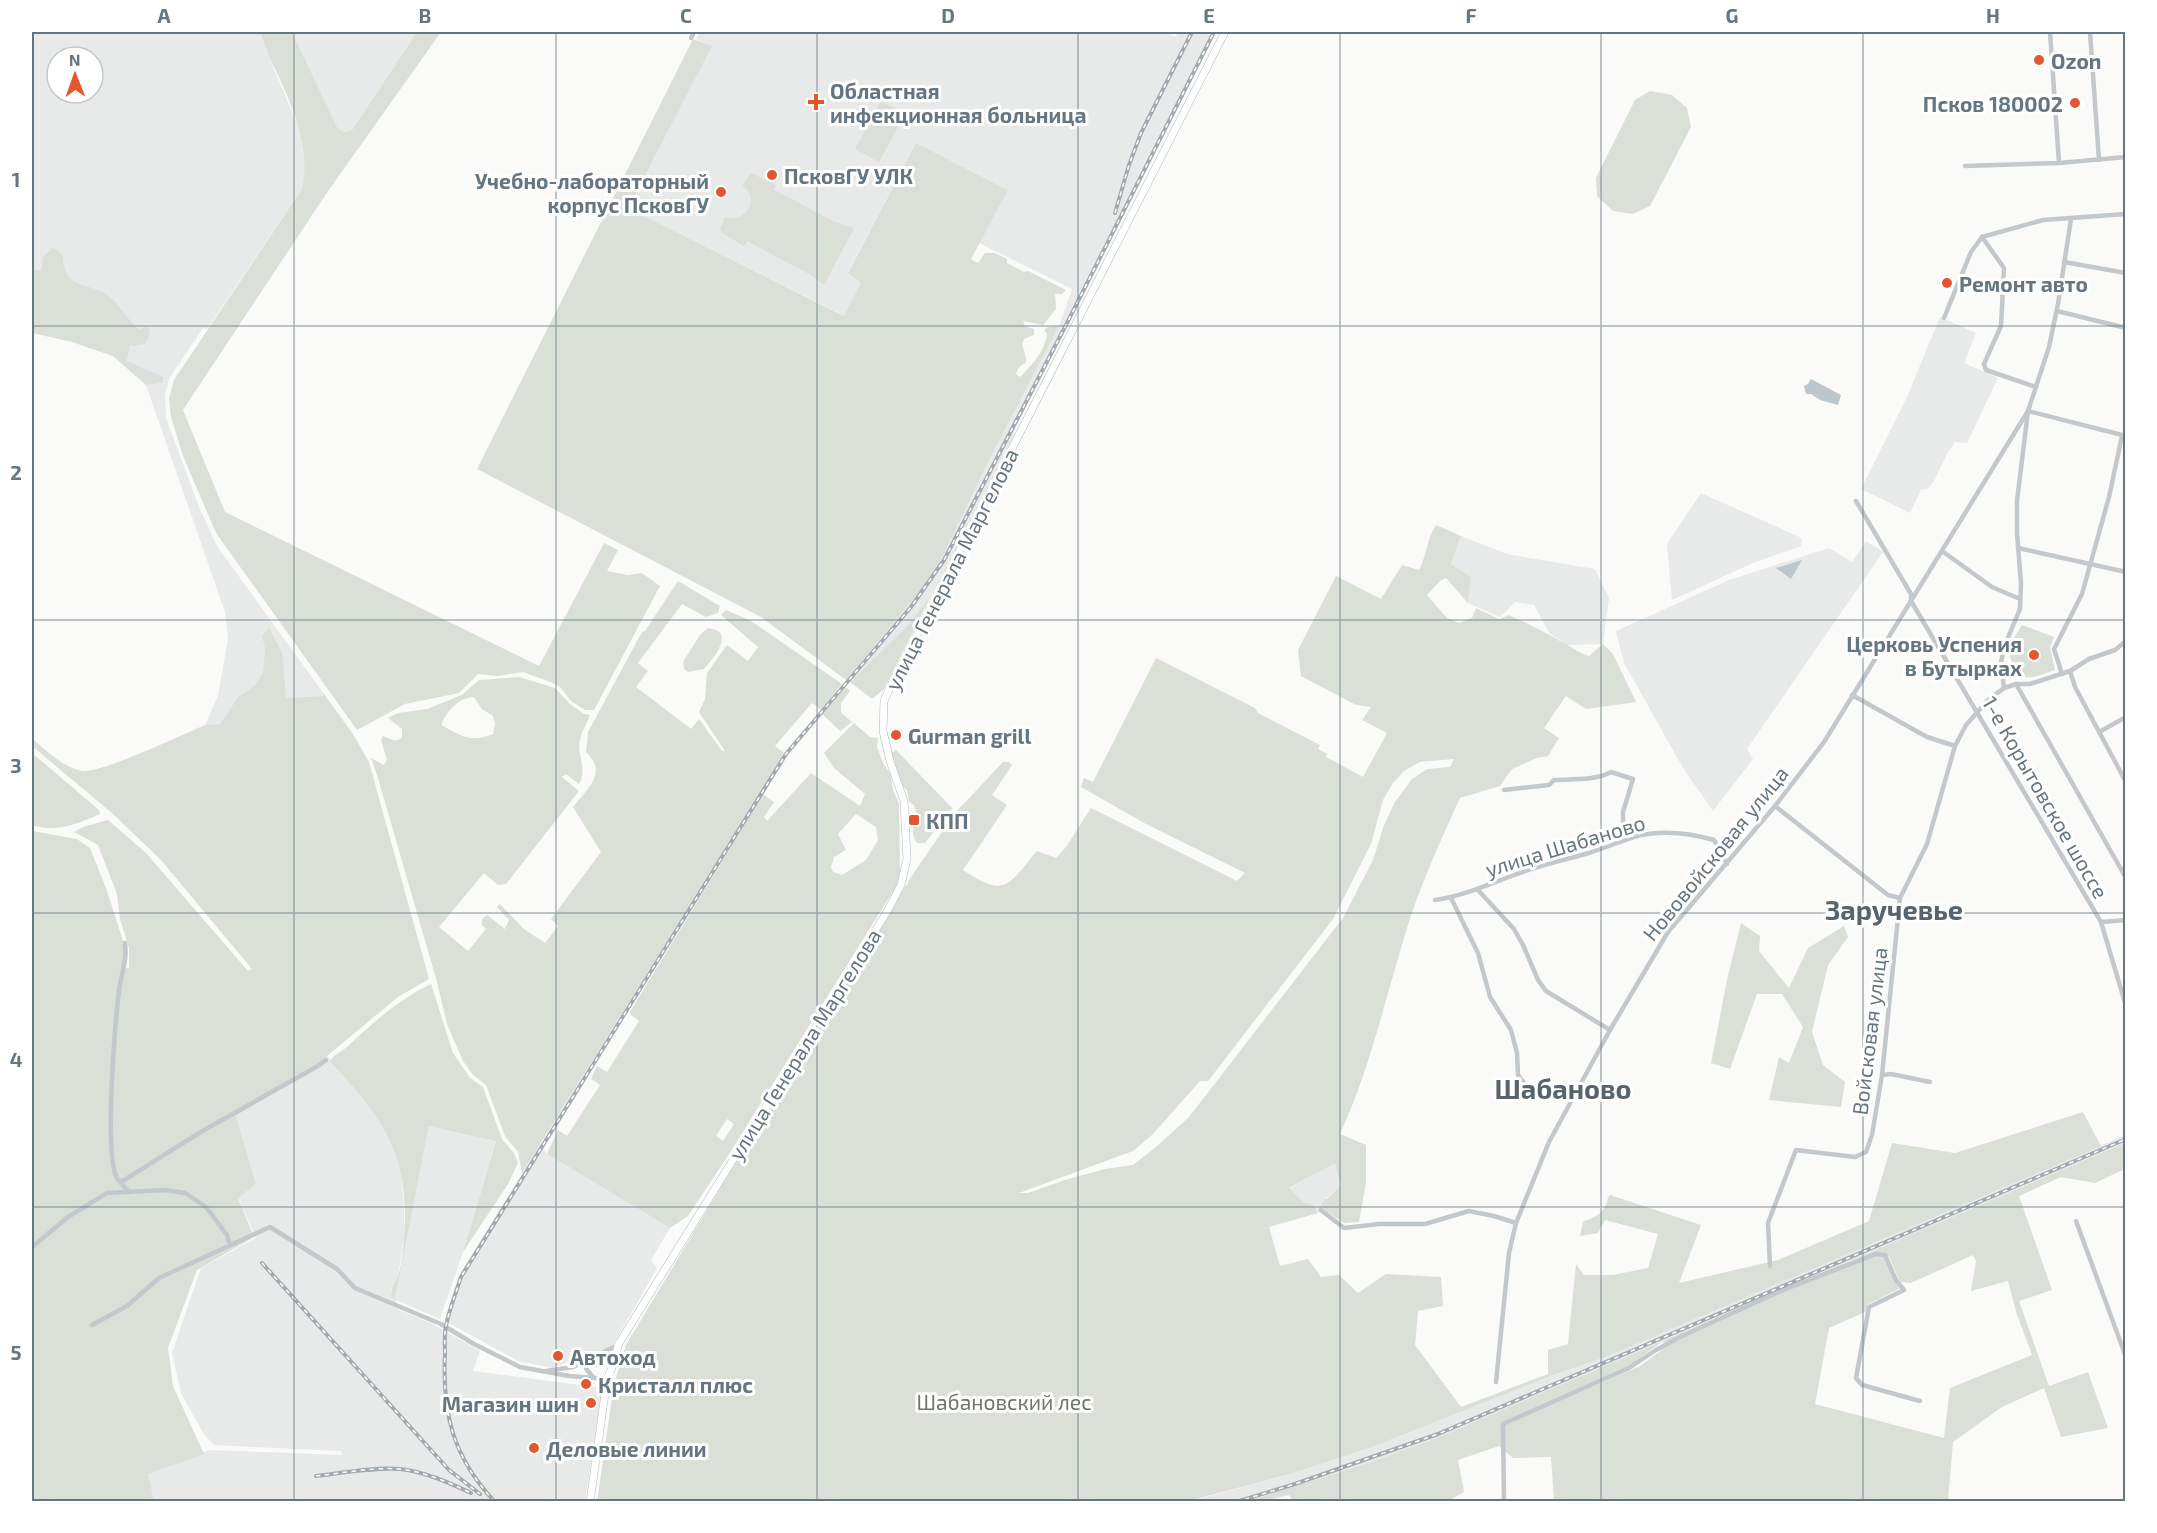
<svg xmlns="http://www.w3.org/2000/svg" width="2157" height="1533" viewBox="0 0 2157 1533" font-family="'Exo 2',sans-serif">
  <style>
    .built { fill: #e8e9e9; fill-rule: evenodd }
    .green { fill: #dadfd7; fill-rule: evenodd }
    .water { fill: #bbc7cb }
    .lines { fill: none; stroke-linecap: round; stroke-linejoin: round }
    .secondary-casing { stroke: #b3babf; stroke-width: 8 }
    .minor { stroke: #c3c8cc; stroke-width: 4.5 }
    .secondary { stroke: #fff; stroke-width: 7 }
    .rail-casing { stroke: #a2aab0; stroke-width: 4 }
    .rail { stroke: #fff; stroke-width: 1.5; stroke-dasharray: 4.5; stroke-linecap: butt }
    .grid { fill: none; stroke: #657683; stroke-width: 1.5; stroke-opacity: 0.55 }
    .poi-dot { fill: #e4572e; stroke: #fff; stroke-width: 2 }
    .labels { text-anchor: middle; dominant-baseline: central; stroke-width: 6; stroke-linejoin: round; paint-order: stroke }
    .poi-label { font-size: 21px; font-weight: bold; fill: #657683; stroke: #fff; text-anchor: start }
    .street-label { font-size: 21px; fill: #657683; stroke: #fff }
    .park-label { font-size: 21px; fill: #687a64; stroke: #fff }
    .district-label { font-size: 27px; font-weight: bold; fill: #57646e; stroke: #fff }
    .neatline { fill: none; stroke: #657683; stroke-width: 2 }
    .grid-label { font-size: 20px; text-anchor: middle; font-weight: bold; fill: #657683 }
  </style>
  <rect width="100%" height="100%" fill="#fafaf8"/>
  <g class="built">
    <path d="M32,32h229l5,18 35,83 5,41 -4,15 -95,140 -4,-1 -33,49 -5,18 1,23 33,89 18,39 107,148 -2,2 -36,2 -24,-62 3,13 -2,23 -8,13 -17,12 -18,27 -15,1 13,-29 10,-58 -3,-26 -79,-227 17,-2 -36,-22 3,-15 16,-11 -15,-12 -21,-26 -27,-10 -14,-9 -5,-11 -1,-12 -22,17 -9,-3zM57,57h36v36h-36z"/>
    <path d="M292,32h125l-65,98 -7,2 -7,-3z"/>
    <path d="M700,32h465l11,5 2,-5h38l-203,401 3,3 -65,128 -18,28 -24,32 -59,58 -4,-2 76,-91 20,-31 47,-98 70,-134 13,-37 -93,-46 29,-53 -92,-47 -68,129 14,11 -17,33 -217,-108 83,-162 -15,-7z"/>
    <path d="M1940,317l36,16 -12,30 34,15 -31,65 -12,-1 -7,10 -14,29 -7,8 -6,1 -11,23 -49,-24 46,-92z"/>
    <path d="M1701,493l101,45 -1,8 -48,17 -81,37 -5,-56z"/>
    <path d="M1461,536l46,18 88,15 14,29 -6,46 -36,1 -17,-11 -16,-29 -19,-3 -15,15 -32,-14 3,-26 -20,-13z"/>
    <path d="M1866,541l17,11 -136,197 6,10 -40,52 -30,-43 -59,-105 -8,-32 113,-51 100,-32 23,14z"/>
    <path d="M327,1056l47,55 17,29 10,30 3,35v34l-6,36 -7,15 4,9 34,-173 67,14 -33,112 -23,67 -44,-19 1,9 34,14 49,28 -7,20 130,17 -18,113 -105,1 -2,-5 -1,5 -323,-1 -7,-27 63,-24 133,5 -2,-4 -127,-6 -11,-12 -22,-40 -9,-40 29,-85 55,-30 -18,-41 18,-13 -20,-68 81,-49z"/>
    <path d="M2125,1135v8l-686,294 -62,23 -132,41 -56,1 104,-29 79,-26 184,-73 50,-17z"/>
    <path d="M540,1144l7,10 123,74 -19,32 6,8 -45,79 -60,21 -34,-7 -73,-40 13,-44z"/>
    <path d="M1335,1162l7,24 -16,12v13l-8,2 -5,-8 -10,-3 -14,-13z"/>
  </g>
  <g class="green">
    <path d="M261,32h31l46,97 7,3 7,-2 65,-98h24l-115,162 -143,216 42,102 314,154 65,-123 14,7 -11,21 21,4 14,-2 18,13 -66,124h-9l-14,-9 -11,-14 -7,-4 -30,-11 -26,4 -19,-2 -19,19 -54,11 -48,26 -141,-197 -33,-77 -12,-39 -2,-19 5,-18 128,-191c9,-39 -8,-79 -24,-114 -7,-14 -14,-28 -17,-43z"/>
    <path d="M693,39l19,7 -84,162 216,108 17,-33 -13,-10 68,-130 92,47 -37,69 7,4 7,-10h10l12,6v4l17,9 4,-1 38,19 -4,4h-7l1,15 -13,16 -20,-4 2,5 9,3v6l-10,4 -2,5c10,29 -1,13 -6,30l4,3c12,-12 25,-26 27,-43l-3,-4 4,-3 11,-1 -70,134 -47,98 -20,31 -76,91 -85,-63 -284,-148z"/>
    <path d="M1650,91l22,4 15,13 4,19 -41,79 -17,8 -20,-3 -16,-15 -1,-18 39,-78z"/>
    <path d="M881,101l24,13 -26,48 -24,-13z"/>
    <path d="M751,173l25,12 -2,5 61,32 19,6 -30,57 -15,-11 -62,-33 -3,5 -22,-13 -2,-4 5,-12c22,7 36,-20 17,-31z"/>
    <path d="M53,248l10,7c1,38 27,25 48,43 11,10 17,23 29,32l6,-4 4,6 -3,3 3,-1 -5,10 -15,2 -3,15 36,16v6l-17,2 -33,-29 -41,-14 -40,-9v-64l9,2 2,-14z"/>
    <path d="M1436,525l25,11 -10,28 20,13 -3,26 -22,-25 -6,3 -13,14 20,23 12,5 13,-5 4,-10 23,11 10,-4c17,8 34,16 51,26 11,5 18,12 29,15l14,-12 10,10 23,48 -50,7 -20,-13 -22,32 15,10 -11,18 -11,2 -25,11 -12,17 -40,12c-21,46 -42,92 -56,140 -20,66 -35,133 -64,196l26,11v38l-7,39 -15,1 -18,-12 -5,-7 20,-18 -6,-23 -46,25 14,14 10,3 5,8 -49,14 11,39 28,-7 13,18 18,-2 19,18 28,-19 55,3 2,29 -25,5 -3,34 46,62 87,-33v-24l20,-6 8,-80 8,11h29l35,-7 10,-34 -53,-14 -7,13 -18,3 3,-14c7,-3 15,-6 20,-12 4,-5 3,-10 7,-15l91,30 -22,58 99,-23 91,-39 23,-78 63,10 128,-41 18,34 -495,211 -50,17 -184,73 -79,26 -104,28 -592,1 17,-118 12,-39 138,-230 151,-244 41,-59 47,-50h6l3,3 -20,30 15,10 -44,65c43,29 45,15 74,-19l19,7 10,-11 25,-39 146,73 8,-8 -99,-49 -65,-37 3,-9 9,4 63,-124 99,50 3,5 62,32 -2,4 9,5 -1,3 37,20 24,-44 -25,-13 9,-13 -15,-2 -55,-29 -3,-26 38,-74 45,23 21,-34 17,5c8,-15 8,-32 17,-45zM1454,759l-4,8 -23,2 -15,10 -17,23 -11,23 -11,35 -30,58 -154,199 -33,30 -23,18 -28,4 -40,11 -37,13h-9l114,-42 20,-17 47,-53h8l125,-162 38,-75 12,-44 10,-17 11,-12 16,-9z"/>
    <path d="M678,581l42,25 -2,7 -12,4 -24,-13 -44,59 10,8 -12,16 55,42 8,-10 23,32h3l-26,-39 6,-13 2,-26 20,-28 21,16 10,-14 -37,-32 5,-5 25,11 91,63 -21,26 -9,-7 -37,43 9,7 -3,7 -259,413 -4,-21 -13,-16 -19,-51 -13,-10 -10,-14 -16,-37 -10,-42 -59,-204 -7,-20 13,7 3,-5 -6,-20 2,-4c8,3 13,8 19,1v-8l-14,-11 10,-5 29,-4 35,-14 17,-15 40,-3 36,11 15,16 14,10 6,1c-3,8 -8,16 -10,24 -4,15 8,30 -1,45l-13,-10 -4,3 17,14 -73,93 -8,1 -14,-12 -45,54 29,24 18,-22 -4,-4v-6l5,-4 18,14 4,-9 -12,-13 3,-3 24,25 21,14 13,-17 -7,-7 50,-67 -28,-45c15,-19 35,-34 13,-55l2,-20 54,-100 3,-1zM474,697l8,12 11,7 2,8 -2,10c-22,10 -33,1 -52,-9 6,-14 17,-27 33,-28z"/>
    <path d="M933,592l-49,97 -12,10 -22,-17 59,-58z"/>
    <path d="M2022,625l32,12 -4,10 5,23c-15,5 -30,13 -43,1l1,-6c-8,-17 0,-25 9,-40z"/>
    <path d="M269,628l13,25 4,45 36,-2 2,-2 29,40 16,28 60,217 -31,18 -71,59 -10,11 -81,49 20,68 -18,14 16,39 -57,33 -29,78 5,38 31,68 -56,20 6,27h-122v-670l45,8 13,9 16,40 17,53 2,15 -3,13 7,-1v-20l-9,-29 -3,-25 -19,-49 -24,-13 9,-5 25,-7 38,33 102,118 4,-2 -91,-109 -48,-46 -81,-68v-8c14,13 31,29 50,33 18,3 102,-37 123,-46l15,-1 18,-27 17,-12 8,-13 2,-23 -3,-13z"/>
    <path d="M708,628c4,1 11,2 13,6 5,10 -11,28 -17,35l-16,3 -4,-3 -1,-7 17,-27z"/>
    <path d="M846,687l4,4 -9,12v10l11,9 -12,9 -18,-17z"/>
    <path d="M854,723l16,14 8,1 -1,9 6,16 8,12 2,15 6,14 1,67 -3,14 -166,266 -43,65 -18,12 -123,-74 11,-24 9,6 33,-51 -9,-6 6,-13 10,6 32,-51 -9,-7 1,-4 131,-214 2,-1 10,7 -10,15 3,4 44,-48 49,33 5,-12 -31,-26 -10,-15zM856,814l20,13 2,13 -12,20 -24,15 -9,-3 -2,-5 3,-10 12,-7 -8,-16zM727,1119l7,5 -11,17 -7,-5z"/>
    <path d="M896,750l56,58 -27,35h-8c-7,-9 -4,-19 0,-28l-3,-10 -5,-3 -2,-12 -4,-3 -13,-33z"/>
    <path d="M32,753l67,57 1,4c-23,10 -44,19 -68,11z"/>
    <path d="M1741,923l19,13 -1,15 30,37 19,-40 36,-22 4,11 -20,28 -16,67 11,33 22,17 -4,25 -72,-7 10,-43 10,6 14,-36 -21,-33h-25l-27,75 -19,-6 16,-83z"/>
    <path d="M431,984l22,69 17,25 13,9 19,52 12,14 4,10 -10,21 -45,68 33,-111 -67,-15 -34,173 -3,-2c-2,-10 3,-13 6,-22 4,-10 5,-25 6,-37 6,-84 -19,-117 -74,-177 4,-7 12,-9 18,-15 26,-24 51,-47 83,-62z"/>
    <path d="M2125,1143v26l-30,14 -34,-6 -42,19 33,94 -33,11 30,85 39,-14 20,56 -47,9 -17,-49 -42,19 -49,35 -5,59h-394l-3,-44 -38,1 -14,-12 -41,14 6,32 -16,9 -154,1 -5,-7 -25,6 -19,1 132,-42 62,-23zM1973,1255l3,6 -5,30 37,-10 9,34 15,40 -82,33 -6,50 -129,-34 14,-76 36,-16 3,-8 31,-15 -14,-32 4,-1 11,26 11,1zM1663,1341l3,6 -26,19 -134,59 -1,-4 123,-54z"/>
    <path d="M599,1357h6l2,3 -1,5 -3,3 -14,-1 -1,-4z"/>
  </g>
  <g class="water">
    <path d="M1811,379l30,16 -3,10 -18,-5 -9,-6h-5l-2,-8 4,-2z"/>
    <path d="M1802,560l-11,19 -15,-11z"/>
  </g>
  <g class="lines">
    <g class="secondary-casing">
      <path id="secondary" d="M590,1502l17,-123 8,-18 3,-16 270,-435 13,-25 6,-26 -3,-58 -14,-40 -7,-30 1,-30 6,-14 335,-655"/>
    </g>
    <g class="minor">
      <path d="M2050,32l9,131"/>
      <path d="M2090,32l9,128"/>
      <path d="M691,38l3,-6"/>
      <path d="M1965,166l94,-3 67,-6"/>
      <path d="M1982,237l22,31 -3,58 -17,38 2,6 50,17"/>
      <path d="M2064,262l62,11"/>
      <path d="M2057,311l69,17"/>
      <path d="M1944,318l27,-66 11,-15 61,-17 83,-6"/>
      <path d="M2028,411l98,25"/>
      <path d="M1856,501l55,93v7l190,321 25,84"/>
      <path d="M2018,548l108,24"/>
      <path d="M1942,551l50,36 28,12"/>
      <path d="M2070,671l5,16 51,95"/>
      <path d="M2062,674l-8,-25 28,-55 27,-97 13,-61"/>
      <path d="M2016,684l110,194"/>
      <path d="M2004,688l-3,-25 3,-16 16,-38 1,-25 -4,-51v-32l11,-90 21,-64 9,-43 13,-85"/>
      <path d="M1852,695l75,42 28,9"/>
      <path d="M2099,732l27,-15"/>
      <path d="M1504,790l45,-5 5,-5c18,-1 41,1 57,-8l22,7 -10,33v11l14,13"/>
      <path d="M1775,806l113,89 12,3"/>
      <path d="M1478,890l36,39 9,16 15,35 8,11 64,39"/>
      <path d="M1451,898l27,55 12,44 21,33 6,23 1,22 10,13 11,6 33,5"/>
      <path d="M1435,900c28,-4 52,-15 79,-25 24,-9 50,-15 75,-22 16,-5 32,-12 48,-17 25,-6 53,-3 77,4l13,24"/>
      <path d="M2101,922l25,-2"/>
      <path d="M125,943c2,15 -2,26 -5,41 -5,30 -16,173 -3,194 3,5 9,10 12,14"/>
      <path d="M1882,1075l9,-1 39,8"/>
      <path d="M121,1182l83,-52 114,-64 8,-6"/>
      <path d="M1321,1210l23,18 35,-4h46l44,-13 25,5 22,7"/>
      <path d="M2076,1221l50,136"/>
      <path d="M32,1247l36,-30 39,-24 58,-3 20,3 21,14 21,28 3,10"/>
      <path d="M1770,1266l-2,-43 28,-73 59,7 11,-5 6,-17 10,-60 18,-177 27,-54 28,-98 11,-21 22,-25 16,-12 12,-4h14l40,-13 19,-12 26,-9 11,-9"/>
      <path d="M92,1325l35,-19 32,-28 111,-51 67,42 18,19 86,36 33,20 46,23 49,9 38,3"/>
      <path d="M583,1361l4,9 6,7"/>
      <path d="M546,1371l27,-4 45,-22"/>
      <path d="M1496,1382l13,-129 7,-30 33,-81 61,-112 58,-98 107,-126 49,-64 204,-331"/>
      <path d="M1504,1502l-1,-78 126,-56 27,-18 26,-14 101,-46 93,-36 9,1 11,25 8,10 -35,17 -13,71 6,7 58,16"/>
    </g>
    <use href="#secondary" class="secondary"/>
    <g class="rail-casing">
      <g id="rail">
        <path d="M1115,213l14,-48 12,-32 51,-101"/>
        <path d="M262,1263l187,207 31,24"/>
        <path d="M316,1476c27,-3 57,-9 84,-7 25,3 48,13 71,24"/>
        <path d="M495,1502c-42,-45 -53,-88 -50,-148 0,-9 -1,-19 1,-28 3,-16 10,-33 15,-49l325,-523 125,-147 33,-47 122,-235 148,-293"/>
        <path d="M1236,1502l59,-18 143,-50 688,-295"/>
      </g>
    </g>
    <use href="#rail" class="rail"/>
  </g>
  <path class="grid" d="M294,32v1470M556,32v1470M817,32v1470M1078,32v1470M1340,32v1470M1601,32v1470M1863,32v1470M32,326h2094M32,620h2094M32,913h2094M32,1207h2094"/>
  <g class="poi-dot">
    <circle cx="2039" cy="60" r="6"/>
    <path d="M813 93h6v6h6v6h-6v6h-6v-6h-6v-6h6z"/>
    <circle cx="2075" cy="103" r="6"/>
    <circle cx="772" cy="175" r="6"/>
    <circle cx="721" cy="192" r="6"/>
    <circle cx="1947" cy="283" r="6"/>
    <circle cx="2034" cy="655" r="6"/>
    <circle cx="896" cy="735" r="6"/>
    <rect x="908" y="814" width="12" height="12" rx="3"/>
    <circle cx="558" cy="1356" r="6"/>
    <circle cx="586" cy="1384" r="6"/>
    <circle cx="591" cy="1403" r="6"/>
    <circle cx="534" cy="1448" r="6"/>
  </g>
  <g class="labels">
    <g class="poi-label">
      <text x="2051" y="60">Ozon</text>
      <text x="830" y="90">Областная<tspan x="830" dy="24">инфекционная больница</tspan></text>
      <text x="2063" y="103" text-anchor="end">Псков 180002</text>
      <text x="784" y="175">ПсковГУ УЛК</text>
      <text x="709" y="180" text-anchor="end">Учебно-лабораторный<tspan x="709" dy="24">корпус ПсковГУ</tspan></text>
      <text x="1959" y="283">Ремонт авто</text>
      <text x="2022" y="643" text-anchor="end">Церковь Успения<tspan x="2022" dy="24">в Бутырках</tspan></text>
      <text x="908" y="735">Gurman grill</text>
      <text x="926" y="820">КПП</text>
      <text x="570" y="1356">Автоход</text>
      <text x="598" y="1384">Кристалл плюс</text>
      <text x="579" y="1403" text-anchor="end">Магазин шин</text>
      <text x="546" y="1448">Деловые линии</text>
    </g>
    <g class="street-label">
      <text transform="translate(951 569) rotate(-63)">улица Генерала Маргелова</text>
      <text transform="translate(2046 797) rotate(60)">1-е Корытовское шоссе</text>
      <text transform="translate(1565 845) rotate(-17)">улица Шабаново</text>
      <text transform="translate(1715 853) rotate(-51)">Нововойсковая улица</text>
      <text transform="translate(1869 1031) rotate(-83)">Войсковая улица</text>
      <text transform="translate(804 1044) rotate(-58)">улица Генерала Маргелова</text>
    </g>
    <g class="park-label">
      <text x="1004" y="1401">Шабановский лес</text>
    </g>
    <g class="district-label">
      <text x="1894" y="909">Заручевье</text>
      <text x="1563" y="1088">Шабаново</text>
    </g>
  </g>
  <rect width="2157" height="1533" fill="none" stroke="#ffffff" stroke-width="66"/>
  <g transform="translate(75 75) rotate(359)"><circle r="28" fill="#ffffff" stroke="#c1c8cd" stroke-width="1.5"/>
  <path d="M0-4.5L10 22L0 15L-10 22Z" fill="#e4572e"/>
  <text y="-9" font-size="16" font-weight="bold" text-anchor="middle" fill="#657683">N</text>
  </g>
  <rect x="33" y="33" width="2091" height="1467" class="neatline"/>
  <g class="grid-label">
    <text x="164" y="23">A</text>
    <text x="425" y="23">B</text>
    <text x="686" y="23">C</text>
    <text x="948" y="23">D</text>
    <text x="1209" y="23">E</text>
    <text x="1471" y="23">F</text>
    <text x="1732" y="23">G</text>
    <text x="1993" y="23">H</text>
    <text x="16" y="187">1</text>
    <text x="16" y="480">2</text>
    <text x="16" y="773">3</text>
    <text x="16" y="1067">4</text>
    <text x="16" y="1360">5</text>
  </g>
</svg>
